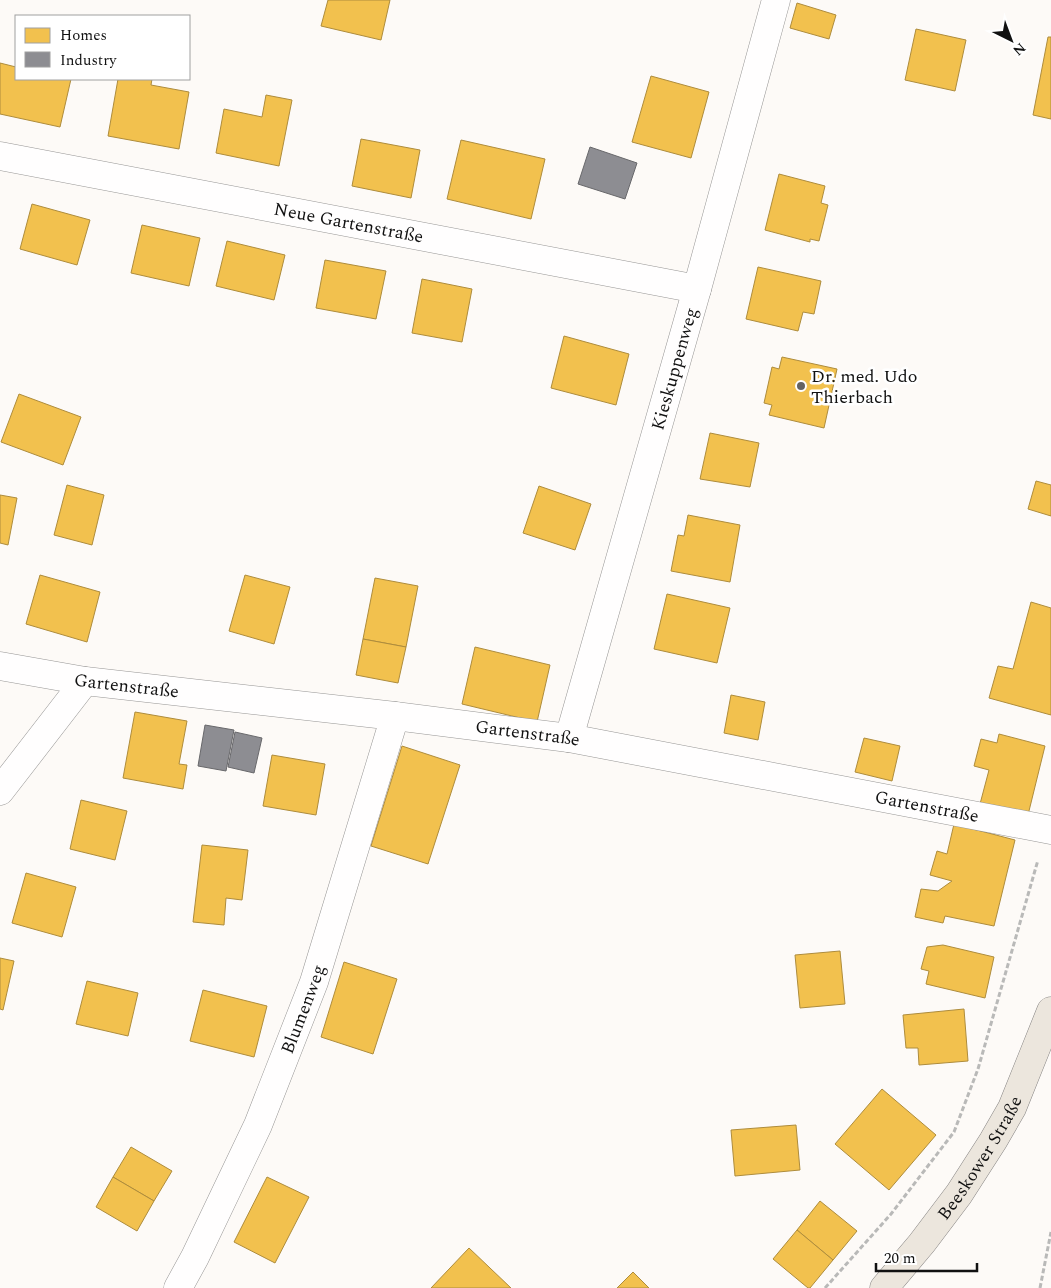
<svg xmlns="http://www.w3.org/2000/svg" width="1051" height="1288" viewBox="0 0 1051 1288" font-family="Spectral,serif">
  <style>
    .homes { fill: #f2c14e; stroke: #ae8c3c }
    .industry { fill: #8d8d92; stroke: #68686b }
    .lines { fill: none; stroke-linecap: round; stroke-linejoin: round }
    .minor-casing { stroke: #979695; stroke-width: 29 }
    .primary-casing { stroke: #858382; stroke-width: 29 }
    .path { stroke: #b9b9b8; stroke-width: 3; stroke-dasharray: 5 2.5; stroke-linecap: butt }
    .minor { stroke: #fffefe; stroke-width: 28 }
    .primary { stroke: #ece6dd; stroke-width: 28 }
    .poi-dot { fill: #646362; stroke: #fff; stroke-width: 2 }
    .labels { text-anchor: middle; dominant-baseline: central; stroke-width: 5; stroke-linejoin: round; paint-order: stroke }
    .street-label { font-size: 18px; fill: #111; stroke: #fff }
    .poi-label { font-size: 18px; fill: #111; stroke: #fff; text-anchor: start }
  </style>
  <rect width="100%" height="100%" fill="#fdfaf7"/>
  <g class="homes">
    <path d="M328,0h62l-9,40 -60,-14z"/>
    <path d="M797,3l39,12 -7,24 -39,-11z"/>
    <path d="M916,29l50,11 -11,51 -50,-11z"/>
    <path d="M1048,37h3v82l-18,-4z"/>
    <path d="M0,63l16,4v12h55l-11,48 -60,-13z"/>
    <path d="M651,76l58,16 -18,66 -59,-16z"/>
    <path d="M118,79h34l-1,6 38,7 -10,57 -71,-13z"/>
    <path d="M266,95l26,5 -13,66 -63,-13 8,-44 38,8z"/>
    <path d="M361,139l59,11 -9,48 -59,-12z"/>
    <path d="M461,140l84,19 -14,60 -84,-20z"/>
    <path d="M779,174l46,12 -4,17 7,2 -9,36 -9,-2v3l-45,-12z"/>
    <path d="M32,204l58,16 -13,45 -57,-16z"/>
    <path d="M142,225l58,13 -11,48 -58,-13z"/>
    <path d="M227,241l58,14 -11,45 -58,-14z"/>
    <path d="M325,260l61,11 -10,48 -60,-11z"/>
    <path d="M758,267l63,14 -7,33 -11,-2 -5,19 -52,-12z"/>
    <path d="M422,279l50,10 -10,53 -50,-9z"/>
    <path d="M564,336l65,18 -13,51 -65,-17z"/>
    <path d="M782,357l55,12 -13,59 -55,-13 3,-10 -8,-2 8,-36 7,2z"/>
    <path d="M19,394l62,23 -18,48 -62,-23z"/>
    <path d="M710,433l49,10 -9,44 -50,-8z"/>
    <path d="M1036,481l15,4v31l-23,-7z"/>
    <path d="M67,485l37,10 -12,50 -38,-10z"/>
    <path d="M539,486l52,18 -16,46 -52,-17z"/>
    <path d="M0,495l17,3 -9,47 -8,-2z"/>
    <path d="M688,515l52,10 -10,57 -59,-11 7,-36 6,1z"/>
    <path d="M40,575l60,17 -13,50 -61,-18z"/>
    <path d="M245,575l45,12 -16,57 -45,-13z"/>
    <path d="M375,578l43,8 -12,61 -43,-8z"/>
    <path d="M667,594l63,14 -13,55 -63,-14z"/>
    <path d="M1031,602l20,6v107l-62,-17 9,-32 15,3z"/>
    <path d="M363,639l43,8 -8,36 -42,-8z"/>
    <path d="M475,647l75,18 -13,57 -75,-18z"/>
    <path d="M731,695l34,7 -7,38 -34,-7z"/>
    <path d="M135,712l52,9 -8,43 8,1 -4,24 -60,-11z"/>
    <path d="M999,734l46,12 -17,69 -48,-11 9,-34 -15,-4 7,-27 16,4z"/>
    <path d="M864,738l36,8 -8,35 -37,-9z"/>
    <path d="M402,746l58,19 -32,99 -57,-18z"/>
    <path d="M272,755l53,9 -9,51 -53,-9z"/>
    <path d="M81,800l46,11 -12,49 -45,-11z"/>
    <path d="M954,824l61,16 -21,86 -49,-10 -2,7 -28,-6 6,-28 17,2 14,-10 -22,-6 7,-24 10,3z"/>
    <path d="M202,845l46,5 -6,50 -16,-2 -2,27 -31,-3z"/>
    <path d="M26,873l50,14 -14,50 -50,-14z"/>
    <path d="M943,945l51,12 -9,41 -59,-14 3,-13 -8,-2 6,-22z"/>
    <path d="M840,951l5,53 -45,4 -5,-53z"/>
    <path d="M0,958l14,3 -11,49 -3,-1z"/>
    <path d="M344,962l53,17 -24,75 -52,-17z"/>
    <path d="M87,981l51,12 -10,43 -52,-12z"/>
    <path d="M203,990l64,16 -13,51 -64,-16z"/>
    <path d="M964,1009l4,52 -49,4 -1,-17h-12l-3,-33z"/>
    <path d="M882,1089l54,46 -47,55 -54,-46z"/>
    <path d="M796,1125l4,45 -65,6 -4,-46z"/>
    <path d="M131,1147l41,24 -18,30 -41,-24z"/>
    <path d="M113,1177l41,24 -17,30 -41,-24z"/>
    <path d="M267,1177l42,20 -34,66 -41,-21z"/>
    <path d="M820,1201l37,30 -24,29 -36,-30z"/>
    <path d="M797,1230l36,30 -23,28h-2l-35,-29z"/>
    <path d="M469,1248l42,40h-80z"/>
    <path d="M633,1272l16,16h-32z"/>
  </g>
  <g class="industry">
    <path d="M590,147l47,16 -12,36 -47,-15z"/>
    <path d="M205,725l29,5 -8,41 -28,-5z"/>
    <path d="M235,732l27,6 -8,35 -26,-6z"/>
  </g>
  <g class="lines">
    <g class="minor-casing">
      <g id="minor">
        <path id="s1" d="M0,156l697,133"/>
        <path id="s2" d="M0,666l85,15 310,35 174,22 482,92"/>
        <path id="s3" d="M569,738l128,-449 79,-289"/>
        <path d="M0,791l85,-110"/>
        <path id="s4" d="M178,1288l17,-31 63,-132 56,-143 81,-266"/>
      </g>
    </g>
    <g class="primary-casing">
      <g id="primary">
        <path id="s5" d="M884,1288l38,-45 37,-49 34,-53 19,-33 39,-97"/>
      </g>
    </g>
    <g class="path">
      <path d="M825,1288l66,-74 63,-82 24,-63 60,-209"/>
      <path d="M1040,1288l11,-56"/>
    </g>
    <use href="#minor" class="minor"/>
    <use href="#primary" class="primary"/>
  </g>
  <circle class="poi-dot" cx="801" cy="386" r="5"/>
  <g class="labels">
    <g class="street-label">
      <text stroke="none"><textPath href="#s1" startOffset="355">Neue Gartenstraße</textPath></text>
      <text stroke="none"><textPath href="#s3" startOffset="384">Kieskuppenweg</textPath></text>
      <text stroke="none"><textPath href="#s2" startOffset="128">Gartenstraße</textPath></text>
      <text stroke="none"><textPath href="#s2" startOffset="532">Gartenstraße</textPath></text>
      <text stroke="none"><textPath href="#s2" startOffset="938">Gartenstraße</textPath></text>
      <text stroke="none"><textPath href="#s4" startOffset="306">Blumenweg</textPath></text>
      <text stroke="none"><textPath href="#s5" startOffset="162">Beeskower Straße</textPath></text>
    </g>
    <g class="poi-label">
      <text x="811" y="376">Dr. med. Udo<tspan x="811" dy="21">Thierbach</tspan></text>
    </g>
  </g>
  <rect x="15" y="15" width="175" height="65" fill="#ffffff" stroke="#a0a0a0"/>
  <rect x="25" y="28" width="25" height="15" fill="#f2c14e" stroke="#a0a0a0"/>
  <text x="60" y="40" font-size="15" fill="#111111">Homes</text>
  <rect x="25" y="52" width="25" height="15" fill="#8d8d92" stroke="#a0a0a0"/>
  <text x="60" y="65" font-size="15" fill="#111111">Industry</text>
  <g transform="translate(1011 40) rotate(138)" stroke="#ffffff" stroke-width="4" paint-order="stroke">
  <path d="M0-4L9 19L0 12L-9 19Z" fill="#111111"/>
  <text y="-8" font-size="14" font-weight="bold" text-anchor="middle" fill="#111111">N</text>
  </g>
  <path d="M876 1263v8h101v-8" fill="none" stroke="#111111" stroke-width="2.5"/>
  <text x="884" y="1263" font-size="15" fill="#111111" stroke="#ffffff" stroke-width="4" paint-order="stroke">20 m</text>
</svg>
